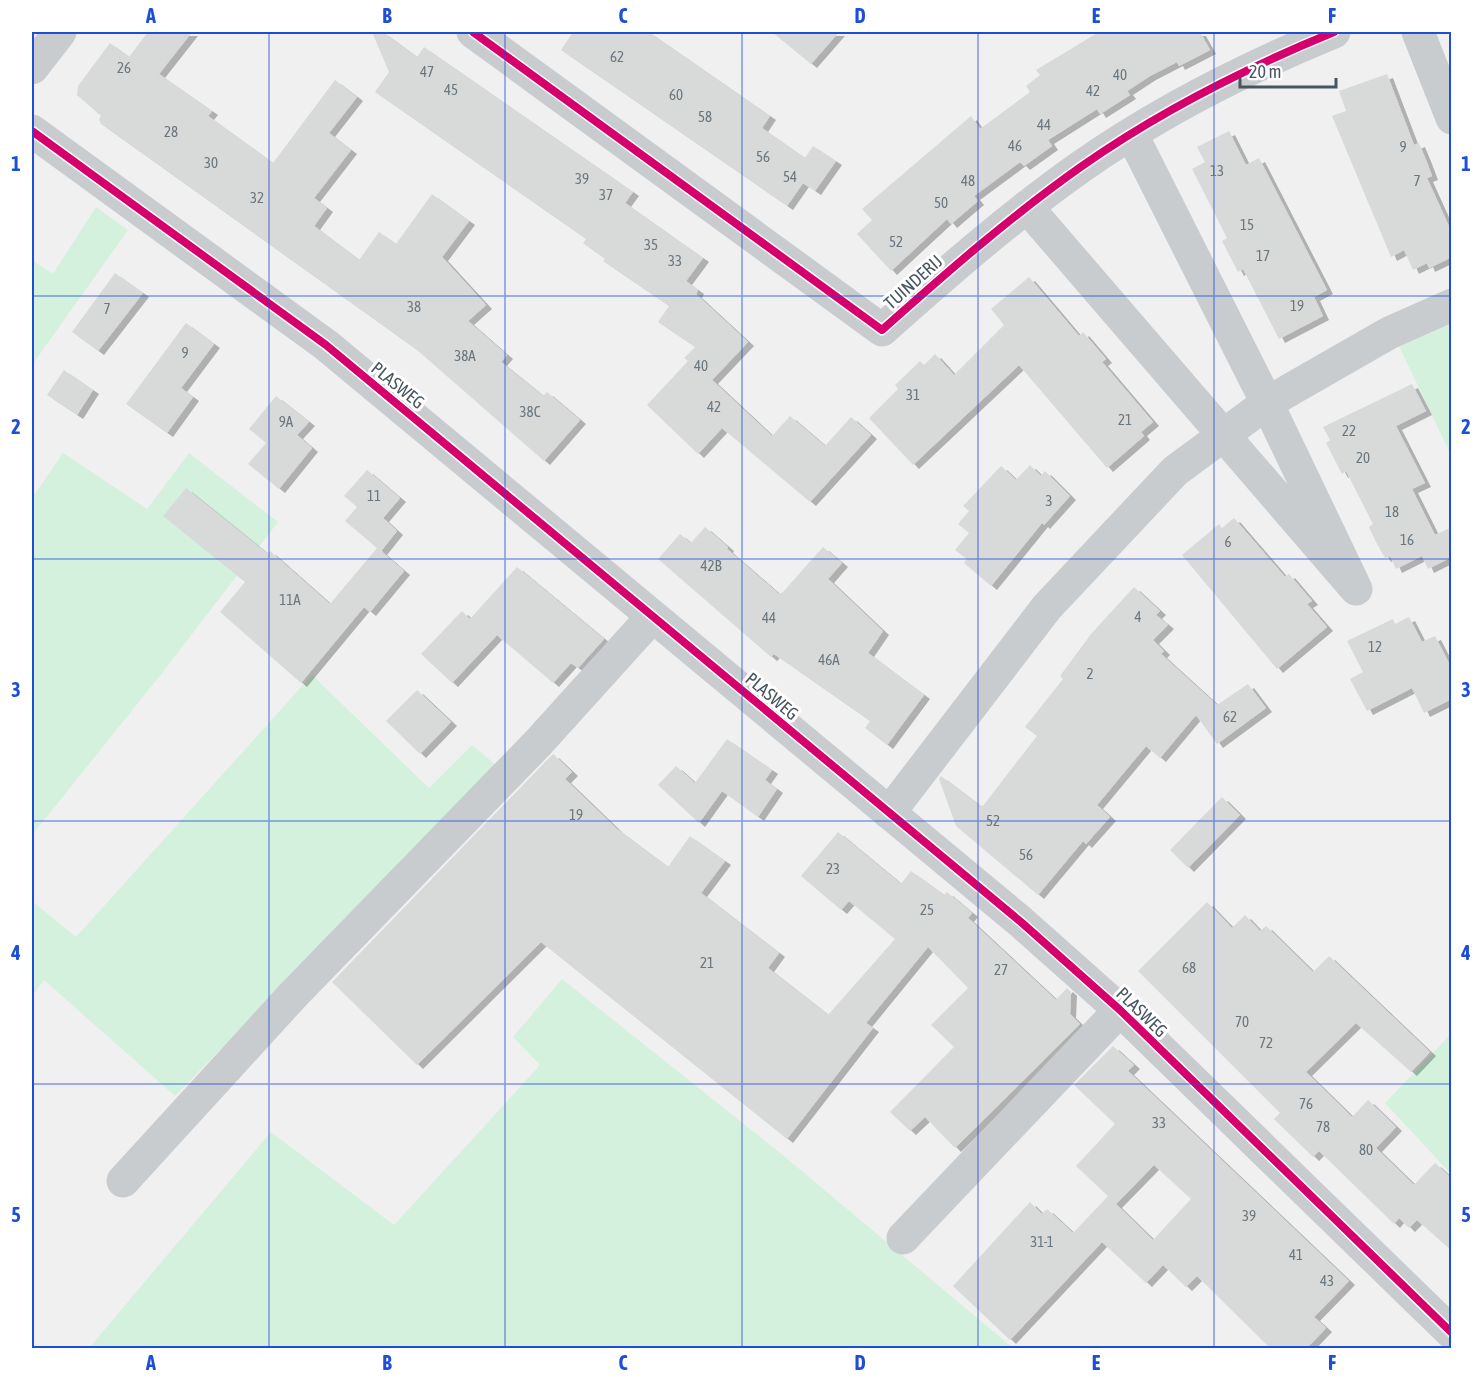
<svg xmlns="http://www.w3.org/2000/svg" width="1483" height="1380" viewBox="0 0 1483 1380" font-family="'Asap Condensed',sans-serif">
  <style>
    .green { fill: #d4f1dd }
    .building { fill: #d8d9d9; fill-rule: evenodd; filter: url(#shadow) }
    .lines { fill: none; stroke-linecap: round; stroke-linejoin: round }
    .minor { stroke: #c9cccf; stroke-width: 33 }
    .cycleway-casing { stroke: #fff; stroke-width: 11 }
    .cycleway { stroke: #d6006c; stroke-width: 8 }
    .grid { fill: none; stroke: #1d4ed8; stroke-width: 1.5; stroke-opacity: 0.55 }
    .labels { text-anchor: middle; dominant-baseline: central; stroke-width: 6; stroke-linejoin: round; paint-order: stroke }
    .number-label { font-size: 15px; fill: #6b777e }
    .street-label { font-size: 18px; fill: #46555e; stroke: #fff }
    .neatline { fill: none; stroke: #1d4ed8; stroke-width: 2 }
    .grid-label { font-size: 20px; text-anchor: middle; font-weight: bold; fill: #1d4ed8 }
  </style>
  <defs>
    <filter id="shadow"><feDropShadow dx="6" dy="4" stdDeviation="0" flood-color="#0004"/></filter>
  </defs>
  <rect width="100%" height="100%" fill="#f1f0f0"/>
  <g class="green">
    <path d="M96,207l32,23 -96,135v-105l21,14z"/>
    <path d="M1451,323v132l-52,-109z"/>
    <path d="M63,453l84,56 42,-56 89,69 -119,155 -127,158v-337z"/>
    <path d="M312,675l117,113 43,-43 25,21 -322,330 -131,-116 -12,16v-95l44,36z"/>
    <path d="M562,979l222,177 229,192h-924l182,-216 123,93 146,-160 -27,-28z"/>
    <path d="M1451,1034v140l-66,-71z"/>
  </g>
  <g class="building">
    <path d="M148,32h44l-33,42 53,37 -4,5 65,47 62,-83 22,17 -28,36 22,17 -37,48 13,10 -13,18 45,34 20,-28 17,12 36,-50 37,27 -27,36 44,48 -18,16 39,34 -6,7 42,34 4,-4 33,28 -36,41 -127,-111 -316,-226 -2,-5 2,-3 -24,-21 1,-9 32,-43 19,14z"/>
    <path d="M372,32h11l34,25 7,-10 209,145 -8,11 78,55 -17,23 12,9 -2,4 52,48 -36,38 60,56 18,-20 35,30 26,-29 20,18 -61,67 -88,-74 -24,26 -51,-49 41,-44 -4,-3 11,-11 -37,-25 11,-16 -66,-45 2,-2 -22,-16 3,-4 -211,-147 14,-20z"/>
    <path d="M573,32h76l121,84 -8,12 43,30 8,-12 23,15 -21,30 -12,-8 -16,23 -226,-156z"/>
    <path d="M772,32h67l-28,32z"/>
    <path d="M1099,32h101l10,18 -31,16 -2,-4 -27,14 -23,15 3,4 -30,19 -3,-5 -49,31 4,6 -28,20 -4,-4 -46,34 4,5 -27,23 -4,-5 -56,52 -34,-37 15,-14 -10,-11 109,-93 9,13 50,-37 -4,-6 14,-11 -4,-5z"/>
    <path d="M1387,74l27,71 5,-2 7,17 6,16 -5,2 25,55v24l-23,11 -2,-5 -14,7 -9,-20 -13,7 -59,-141 14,-5 -7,-20z"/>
    <path d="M1229,131l17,34 13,-7 68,132 -13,7 9,19 -44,23 -36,-70 -5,3 -16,-31 5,-3 -35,-69 13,-7 -8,-15z"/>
    <path d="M115,273l28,20 -45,58 -26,-19z"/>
    <path d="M1029,277l50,59 4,-4 23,27 -4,3 51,60 -12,10 3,4 -37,32 -88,-103 -106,100 -44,-47 29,-29 -3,-4 25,-24 4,4 11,-11 19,21 50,-50 -13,-16z"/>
    <path d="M186,323l28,21 -33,44 12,9 -26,36 -41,-29z"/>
    <path d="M64,370l29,20 -16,25 -30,-20z"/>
    <path d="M1412,384l14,27 -30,15 29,57 -13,6 23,46 17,-8v30l-24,12 -6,-13 -26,13 -6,-13 -5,2 -9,-16 -7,-15 4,-3 -27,-53 -4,3 -16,-31 4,-3 -7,-13z"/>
    <path d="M276,396l33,26 -12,13 15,13 -33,41 -31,-25 18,-21 -17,-14z"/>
    <path d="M1030,465l11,11 4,-5 25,25 -26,29 -2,-2 -51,63 -27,-23 3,-4 -12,-9 14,-17 -11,-9 11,-13 -6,-5 38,-40 15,14z"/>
    <path d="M367,470l33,28 -17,20 14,13 -16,20 23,20 -34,41 -6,-5 -63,76 -81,-71 25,-30 -82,-66 23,-28 82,66 2,-3 60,53 47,-56 -32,-27 12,-14 -13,-11z"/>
    <path d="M1234,518l51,59 4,-3 23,27 -5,3 20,23 -50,42 -95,-114 37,-31 3,4z"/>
    <path d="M705,527l23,20 -1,2 52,45 4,-2 40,-45 19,16 -14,16 55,52 -15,22 56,42 -37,50 -22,-17 5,-7 -96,-67 -3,3 -113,-98 22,-25 11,9z"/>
    <path d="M517,567l87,72 -26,29 -7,-5 -18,20 -56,-48 -45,48 -31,-29 41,-43 8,8z"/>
    <path d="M1134,587l26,24 -4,4 12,10 -15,15 11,11 -3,3 56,51 31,-21 18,24 -49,36 -21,-29 -36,43 -14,-12 -49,59 13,12 -24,27 -3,-3 -45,54 -82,-69 -17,-47 2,-3 41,31 55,-71 -12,-9 38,-48 -3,-3 31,-42z"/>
    <path d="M1409,617l13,25 13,-6 17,33v30l-28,14 -12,-25 -45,23 -17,-32 13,-7 -16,-31 46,-22 2,5z"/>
    <path d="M417,690l34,32 -31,32 -34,-33z"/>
    <path d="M727,739l45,31 -7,10 12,9 -19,28 -36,-26 -23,32 -41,-38 18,-19 19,17z"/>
    <path d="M553,754l19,18 -7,7 52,50 51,38 22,-31 35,25 -24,32 78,60 -11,15 60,47 67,-76 -46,-38 -8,9 -40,-34 37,-44 63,52 10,-13 33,24 3,-3 25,21 -4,5 88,82 11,-12 4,4 -1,22 10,10 -125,124 -30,-31 -15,14 -20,-19 64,-65 -23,-22 37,-37 -40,-41 -62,76 7,5 -86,111 -246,-197 -124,123 -85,-83z"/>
    <path d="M1222,797l18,18 -52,53 -18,-18z"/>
    <path d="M1207,902l25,26 13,-13 15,16 6,-5 47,46 16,-16 101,96 -19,20 -55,-49 -50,49 46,45 16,-17 28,27 -20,21 38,37 21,-22 17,16v72l-35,-31 -8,8 -10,-10 -5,6 -75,-73 -6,6 -39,-38 6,-6 -142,-142z"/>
    <path d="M1113,1046l21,19 -6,6 221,210 -35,36 12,11 -19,20h-37l-73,-72 -11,11 -23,-22 -17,18 -44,-41 -92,98 -57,-54 77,-84 12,12 5,-5 26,24 35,-37 -32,-30 39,-42 -41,-39zM1154,1165l37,34 -38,41 -37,-36z"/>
  </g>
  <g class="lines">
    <g class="minor">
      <path d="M473,32l409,298c64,-57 129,-114 200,-164 77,-54 164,-98 252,-134"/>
      <path d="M1418,32l34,86"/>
      <path d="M32,68l28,-36"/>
      <path d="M32,131l294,214 695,577 99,88 332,323"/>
      <path d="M1027,207l329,382 -89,-186 -135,-268"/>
      <path d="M889,813l158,-206 128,-136 92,-68 122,-70 63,-28"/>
      <path d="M123,1181l171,-187 244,-251 114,-126"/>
      <path d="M903,1238l217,-228"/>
    </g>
    <g class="cycleway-casing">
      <g id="cycleway">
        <path d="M473,32l409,298c64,-57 129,-114 200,-164 77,-54 164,-98 252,-134"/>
        <path d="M32,131l294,214 695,577 99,88 332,323"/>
      </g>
    </g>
    <use href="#cycleway" class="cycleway"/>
  </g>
  <path class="grid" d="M269,32v1316M505,32v1316M742,32v1316M978,32v1316M1214,32v1316M32,296h1420M32,559h1420M32,821h1420M32,1084h1420"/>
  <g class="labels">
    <g class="number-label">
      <text x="617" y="56">62</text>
      <text x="124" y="67">26</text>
      <text x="427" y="71">47</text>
      <text x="1120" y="74">40</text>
      <text x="451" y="89">45</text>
      <text x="1093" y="90">42</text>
      <text x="676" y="94">60</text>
      <text x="705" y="116">58</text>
      <text x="1044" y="124">44</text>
      <text x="171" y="131">28</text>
      <text x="1015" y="145">46</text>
      <text x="1403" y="146">9</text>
      <text x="763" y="156">56</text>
      <text x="211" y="162">30</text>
      <text x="1217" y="170">13</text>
      <text x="790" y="176">54</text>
      <text x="582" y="178">39</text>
      <text x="968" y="180">48</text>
      <text x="1417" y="180">7</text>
      <text x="606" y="194">37</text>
      <text x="257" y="197">32</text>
      <text x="941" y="202">50</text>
      <text x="1247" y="224">15</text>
      <text x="896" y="241">52</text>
      <text x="651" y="244">35</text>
      <text x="1263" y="255">17</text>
      <text x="675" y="260">33</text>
      <text x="1297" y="305">19</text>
      <text x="414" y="306">38</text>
      <text x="107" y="308">7</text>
      <text x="185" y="352">9</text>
      <text x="465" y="355">38A</text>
      <text x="701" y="365">40</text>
      <text x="913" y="394">31</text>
      <text x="714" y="406">42</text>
      <text x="530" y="411">38C</text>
      <text x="1125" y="419">21</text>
      <text x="286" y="421">9A</text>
      <text x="1349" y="430">22</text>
      <text x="1363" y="457">20</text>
      <text x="374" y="495">11</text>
      <text x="1049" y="500">3</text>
      <text x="1392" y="511">18</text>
      <text x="1407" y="539">16</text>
      <text x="1228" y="541">6</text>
      <text x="711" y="565">42B</text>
      <text x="290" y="599">11A</text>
      <text x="1138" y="616">4</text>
      <text x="769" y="617">44</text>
      <text x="1375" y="646">12</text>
      <text x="829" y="659">46A</text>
      <text x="1090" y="673">2</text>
      <text x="1230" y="716">62</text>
      <text x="576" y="814">19</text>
      <text x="993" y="820">52</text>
      <text x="1026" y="854">56</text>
      <text x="833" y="868">23</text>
      <text x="927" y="909">25</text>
      <text x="707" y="962">21</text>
      <text x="1189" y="967">68</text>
      <text x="1001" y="969">27</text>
      <text x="1242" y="1021">70</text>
      <text x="1266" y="1042">72</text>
      <text x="1306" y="1103">76</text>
      <text x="1159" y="1122">33</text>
      <text x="1323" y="1126">78</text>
      <text x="1366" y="1149">80</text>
      <text x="1249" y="1215">39</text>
      <text x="1042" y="1241">31-1</text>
      <text x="1296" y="1254">41</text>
      <text x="1327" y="1280">43</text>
    </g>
    <g class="street-label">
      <text transform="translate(913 282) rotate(-42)">TUINDERIJ</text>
      <text transform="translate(398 385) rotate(39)">PLASWEG</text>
      <text transform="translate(772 696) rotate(40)">PLASWEG</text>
      <text transform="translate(1142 1012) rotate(44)">PLASWEG</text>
    </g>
  </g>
  <rect width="1483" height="1380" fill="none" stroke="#ffffff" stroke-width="66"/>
  <path d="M1240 78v9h96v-9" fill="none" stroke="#46555e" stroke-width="3"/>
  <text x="1249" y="78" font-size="18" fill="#46555e" stroke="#ffffff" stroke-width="4.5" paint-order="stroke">20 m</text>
  <rect x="33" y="33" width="1417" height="1314" class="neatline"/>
  <g class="grid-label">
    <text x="151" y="23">A</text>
    <text x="387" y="23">B</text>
    <text x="623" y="23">C</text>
    <text x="860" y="23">D</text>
    <text x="1096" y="23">E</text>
    <text x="1332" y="23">F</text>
    <text x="16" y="171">1</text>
    <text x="1466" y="171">1</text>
    <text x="16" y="434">2</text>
    <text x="1466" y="434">2</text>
    <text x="16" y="697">3</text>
    <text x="1466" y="697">3</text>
    <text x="16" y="960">4</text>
    <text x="1466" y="960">4</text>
    <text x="16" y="1222">5</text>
    <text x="1466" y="1222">5</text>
    <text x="151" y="1370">A</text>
    <text x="387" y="1370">B</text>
    <text x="623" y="1370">C</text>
    <text x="860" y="1370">D</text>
    <text x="1096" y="1370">E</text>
    <text x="1332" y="1370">F</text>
  </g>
</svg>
